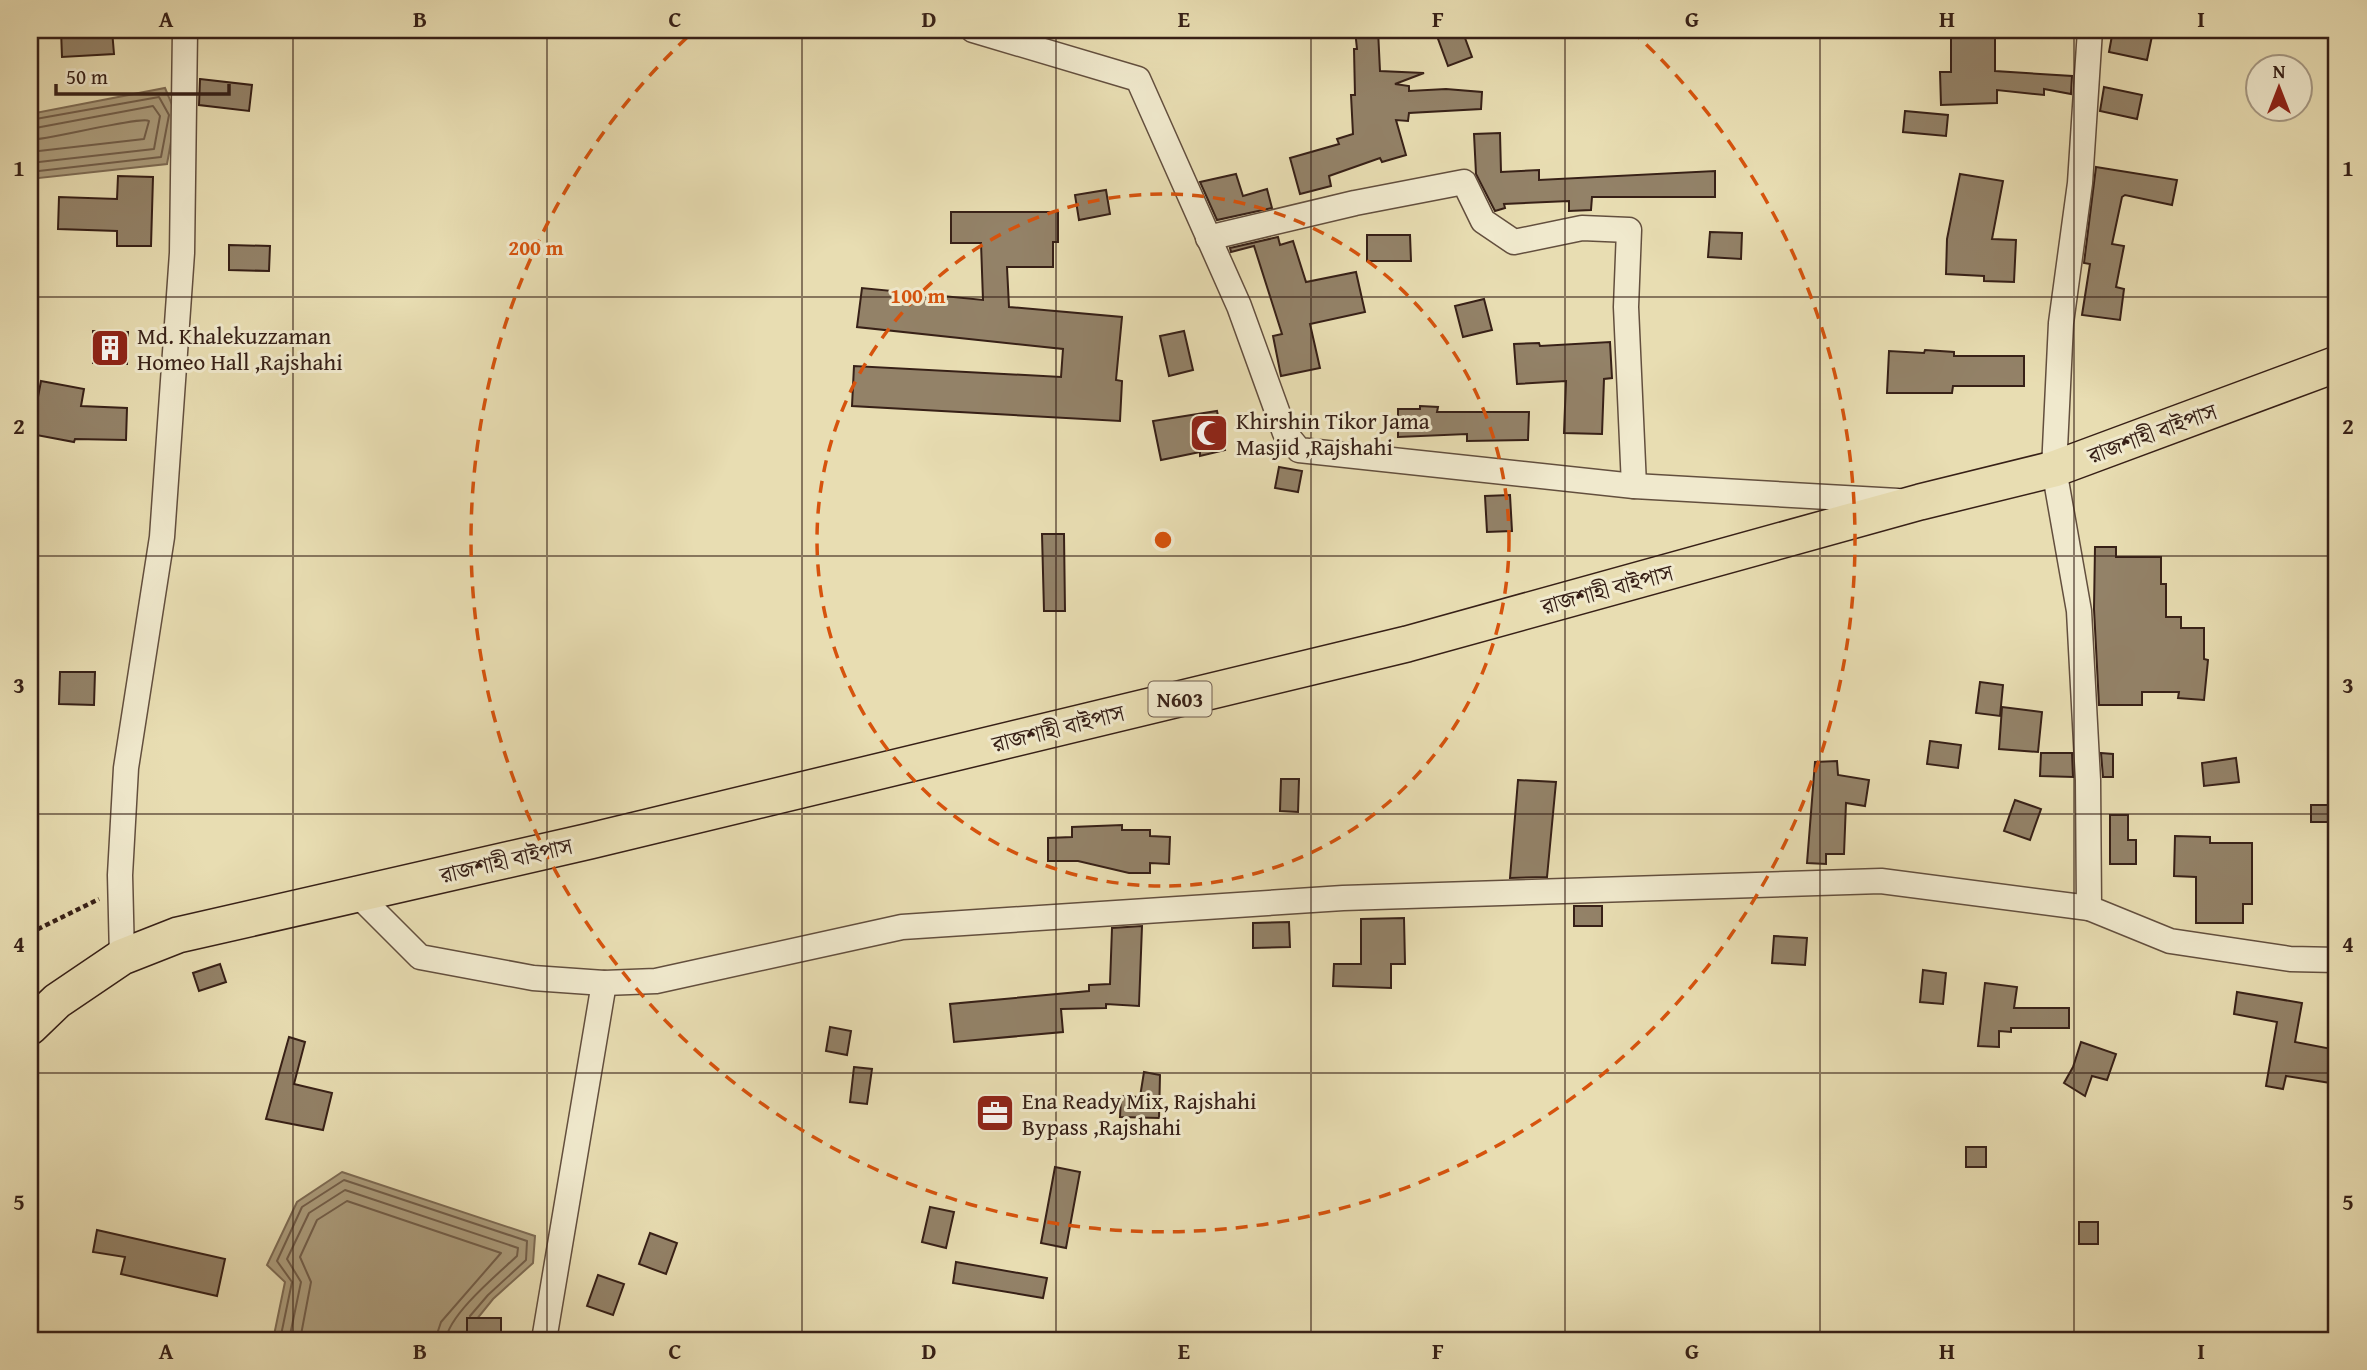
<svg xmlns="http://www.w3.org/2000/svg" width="2367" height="1370" viewBox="0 0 2367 1370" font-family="'Gentium Book Plus','Noto Serif Bengali',serif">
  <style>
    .water { fill: #ac9d7d; stroke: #7d6b54; stroke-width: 2 }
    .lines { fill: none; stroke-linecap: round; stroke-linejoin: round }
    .shore { stroke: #725e4a; stroke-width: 2 }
    .building { fill: #938268; stroke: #372017; stroke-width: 2 }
    .minor-casing { stroke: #634f3e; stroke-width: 27 }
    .highway-casing { stroke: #372017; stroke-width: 38 }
    .path { stroke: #372017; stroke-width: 4.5; stroke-dasharray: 5 3.5; stroke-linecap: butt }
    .minor { stroke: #f0e9cd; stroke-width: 24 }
    .highway { stroke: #e8ddb2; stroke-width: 35 }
    .grid { fill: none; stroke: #372017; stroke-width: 2; stroke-opacity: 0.55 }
    .ring { fill: none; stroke: #d6530d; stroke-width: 3.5; stroke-dasharray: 12 9 }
    .labels { text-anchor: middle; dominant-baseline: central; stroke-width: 6; stroke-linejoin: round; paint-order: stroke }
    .shield { fill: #f0e9cd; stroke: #6e5c4e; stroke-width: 2 }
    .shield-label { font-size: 21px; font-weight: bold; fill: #372017 }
    .poi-label { font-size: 23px; fill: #372017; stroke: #f0e9cd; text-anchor: start }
    .street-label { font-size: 23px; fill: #372017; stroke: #f0e9cd }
    .centre { fill: #d6530d; stroke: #f0e9cd; stroke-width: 3.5 }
    .ring-label { font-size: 21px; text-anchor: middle; font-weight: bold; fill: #d6530d; stroke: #f0e9cd; stroke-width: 6; stroke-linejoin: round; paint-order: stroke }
    .neatline { fill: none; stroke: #372017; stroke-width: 2.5 }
    .grid-label { font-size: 23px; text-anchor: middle; font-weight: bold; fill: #372017 }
  </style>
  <rect width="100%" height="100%" fill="#e8ddb2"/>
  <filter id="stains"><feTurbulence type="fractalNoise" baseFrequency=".00286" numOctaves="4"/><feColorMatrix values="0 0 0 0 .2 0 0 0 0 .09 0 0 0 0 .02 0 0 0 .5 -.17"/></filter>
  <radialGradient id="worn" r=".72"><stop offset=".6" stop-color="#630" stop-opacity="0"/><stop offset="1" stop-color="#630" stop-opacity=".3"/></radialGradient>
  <g class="water">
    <path d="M165,88l11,26 -9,50 -137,15v-65z"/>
    <path d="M342,1172l193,64 -2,27 -40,36 -33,41h-187l12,-58 -18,-17 30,-63z"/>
  </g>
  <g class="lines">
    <g class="shore">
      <path d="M30,120l129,-23 10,18 -8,42 -131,15"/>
      <path d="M30,129l123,-23 7,10 -6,33 -124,14"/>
      <path d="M30,140c20,-1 112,-24 119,-19l-5,18 -114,13"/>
      <path d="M280,1340l12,-58 -15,-21 25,-54 42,-27 183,61 -1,19 -38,35 -18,21"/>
      <path d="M289,1340l12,-58 -14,-23 22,-46 36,-23 173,58 -1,8c-18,17 -69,59 -71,84"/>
      <path d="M300,1340l11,-58 -11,-25 17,-37 30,-19 154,52 -60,69 -6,18"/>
    </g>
  </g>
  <g class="building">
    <path d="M61,30h51l2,24 -52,3z"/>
    <path d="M1355,30h23l2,41 44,2 -29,11 14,2v5l37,-2 36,3 -1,17 -72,4 -1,8 -12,-1 10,35 -24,7 -2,-4 -51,18 2,10 -31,8 -10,-36 49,-14 -2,-5 16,-5 -2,-39h4l-1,-46h3z"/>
    <path d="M1454,30h8l10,27 -24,9 -11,-30z"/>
    <path d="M2113,30l39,6 -5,24 -38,-8z"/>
    <path d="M1951,32l44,1v38l77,5 -1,18 -27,-5v6l-47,-5v13l-56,2 -1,-33h11z"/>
    <path d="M200,79l52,6 -3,26 -50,-6z"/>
    <path d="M2104,87l38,8 -5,24 -37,-8z"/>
    <path d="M1905,111l43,4 -2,21 -43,-4z"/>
    <path d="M1500,133l1,39 38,-2v10l176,-9v26h-123l-1,13 -22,1v-10l-65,3 1,4 -10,3 -19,-37 -2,-40z"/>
    <path d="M2096,167l81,13 -5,25 -47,-10 -3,2 -10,47 12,2 -8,41 8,2 -4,31 -38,-5 8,-51 -6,-1z"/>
    <path d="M1236,174l7,22 24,-7 5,19 -55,12 -17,-38z"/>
    <path d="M1960,174l43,7 -11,58 24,1 -2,42 -30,-1v-5l-38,-2 1,-35z"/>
    <path d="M118,176l35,1 -2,69h-34v-15l-59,-2 1,-32 58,2z"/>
    <path d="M1106,190l4,24 -31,6 -4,-25z"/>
    <path d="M951,212h107v30h-5v25h-46l2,40 113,10 -6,63 6,1 -2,40 -268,-15 2,-40 207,11 2,-28 -206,-22 5,-39 121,12 -2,-57h-30z"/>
    <path d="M1710,232l32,1 -1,26 -33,-2z"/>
    <path d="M1367,235h43l1,26h-44z"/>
    <path d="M1278,237l2,8 13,-4 13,41 50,-10 9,40 -55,12 10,44 -39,8 -8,-40 9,-2 -28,-88 -23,6 -1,-4z"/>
    <path d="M229,245l41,1 -1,25 -40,-1z"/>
    <path d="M1484,299l8,31 -29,7 -8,-31z"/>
    <path d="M93,331l35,1 -1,32 -34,-1z"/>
    <path d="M1184,331l9,39 -24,6 -9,-40z"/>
    <path d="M1610,342l2,36 -8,1 -2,55 -38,-1 2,-52 -49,3 -3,-40 25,-1 1,3z"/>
    <path d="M1925,350l29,2v4h70v30h-71l-1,7h-65l2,-42 35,2z"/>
    <path d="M41,381l43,8 -3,17 46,2 -1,32 -51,-1 -1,3 -43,-8z"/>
    <path d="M1420,406l18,1 -1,5h92l-1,28 -61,1v-7l-69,3v-28h22z"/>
    <path d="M1217,411l8,39 -25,6v-4l-39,8 -8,-39z"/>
    <path d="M1279,467l23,4 -4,21 -23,-4z"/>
    <path d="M1510,495l2,36 -25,1 -2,-36z"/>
    <path d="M1042,534h22l1,77h-21z"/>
    <path d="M2095,547h21v10h45v27h5v33h15v11h23v31l4,1 -4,40 -26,-2 1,-6h-37v13h-43l-5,-96z"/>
    <path d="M60,672h35l-1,33 -35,-1z"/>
    <path d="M1980,682l23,3 -3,31 -24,-3z"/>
    <path d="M2002,707l40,5 -4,40 -39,-3z"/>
    <path d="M1930,741l31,4 -3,23 -31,-4z"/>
    <path d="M2041,753h31l1,24 -33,-1z"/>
    <path d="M2101,753l12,1v23h-10z"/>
    <path d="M2236,758l3,24 -35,4 -2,-23z"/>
    <path d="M1837,761l1,14 31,5 -4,26 -19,-3 -2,51h-18v10l-19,-1 8,-101z"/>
    <path d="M1281,779h18l-1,33 -18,-1z"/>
    <path d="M1518,780l38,2 -9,95 -37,1z"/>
    <path d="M2015,800l26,9 -11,31 -26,-9z"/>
    <rect x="2311" y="805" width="26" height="17"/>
    <path d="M2110,815h18v25h8v24h-26z"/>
    <path d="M1122,825v5h28v6l20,1 -1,27 -19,-1v10h-21l-51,-12h-30v-23l24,-1v-10z"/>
    <path d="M2175,836l35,1v6h42v61h-9v19h-47v-46l-22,-1z"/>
    <rect x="1574" y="906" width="28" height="20"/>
    <path d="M1404,918l1,46h-14v24l-58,-2 1,-22h27v-45z"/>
    <path d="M1289,922l1,25 -37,1v-25z"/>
    <path d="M1142,926l-3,80 -33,-2v4l-45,1 2,23 -109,10 -4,-38 139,-13v-6l21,-1 2,-56z"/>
    <path d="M1774,936l33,2 -2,27 -33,-2z"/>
    <path d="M220,964l6,18 -27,9 -6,-18z"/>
    <path d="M1923,970l23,3 -3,31 -23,-2z"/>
    <path d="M1985,983l32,4 -3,21h55v20h-58v4l-12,-1v16l-21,-1z"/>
    <path d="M2237,992l65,11 -7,39 42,8v34l-51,-8 -3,13 -17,-3 11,-64 -43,-8z"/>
    <path d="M830,1027l21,4 -4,24 -21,-4z"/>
    <path d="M289,1037l16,5 -11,42 38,9 -9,37 -57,-11z"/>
    <path d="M2081,1042l35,12 -9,26 -15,-4 -7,20 -21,-13 9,-16z"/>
    <path d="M854,1067l18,2 -5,35 -17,-2z"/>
    <path d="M1144,1072l16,3 -1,43 -39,-1 1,-21 19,1z"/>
    <rect x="1966" y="1147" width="20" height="20"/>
    <path d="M1055,1167l25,5 -14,76 -25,-5z"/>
    <path d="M930,1207l24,5 -8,36 -24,-6z"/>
    <rect x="2079" y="1222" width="19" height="22"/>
    <path d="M97,1230l128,29 -8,37 -96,-22 4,-17 -32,-5z"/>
    <path d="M650,1233l27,10 -11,31 -27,-10z"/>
    <path d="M956,1262l91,16 -4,20 -90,-15z"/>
    <path d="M598,1275l26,9 -11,31 -26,-9z"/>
    <rect x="467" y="1318" width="34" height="20"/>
  </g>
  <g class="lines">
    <g class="minor-casing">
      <g id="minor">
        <path d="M973,30l165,49 101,227 46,127 14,17 335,36 264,15"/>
        <path d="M2090,30l-10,153 -19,140 -7,146 25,142 9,169 1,128 81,33 120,18 47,1"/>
        <path d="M1208,238l147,-35 109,-21 19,39 31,21 68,-14 47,2 -3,77 8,179"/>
        <path d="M357,894l63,63 113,21 71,5 52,-2 246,-54 441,-29 538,-17 208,27"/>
        <path d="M122,957l-2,-82 6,-107 36,-231 20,-284 3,-223"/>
        <path d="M544,1340l60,-357"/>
      </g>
    </g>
    <g class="highway-casing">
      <path id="highway" d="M30,1027l27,-26 65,-44 56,-22 412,-94 817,-197 513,-142 134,-33 283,-105"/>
    </g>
    <path class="path" d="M30,933l69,-34"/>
    <use href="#minor" class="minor"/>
    <use href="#highway" class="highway"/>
  </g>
  <path class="grid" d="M293,30v1310M547,30v1310M802,30v1310M1056,30v1310M1311,30v1310M1565,30v1310M1820,30v1310M2074,30v1310M30,297h2307M30,556h2307M30,814h2307M30,1073h2307"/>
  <g class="ring">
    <circle cx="1163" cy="540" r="346"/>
    <path d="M1631 30A692 692 0 1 1 695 30"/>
  </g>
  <defs>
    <g id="building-square" transform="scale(2.0125)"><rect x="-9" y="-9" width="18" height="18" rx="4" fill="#8f2418" stroke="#f0e9cd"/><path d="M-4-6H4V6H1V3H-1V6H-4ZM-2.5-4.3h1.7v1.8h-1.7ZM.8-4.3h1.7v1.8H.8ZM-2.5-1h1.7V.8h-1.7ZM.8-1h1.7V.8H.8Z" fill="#fff"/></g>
    <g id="mosque-square" transform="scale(2.0125)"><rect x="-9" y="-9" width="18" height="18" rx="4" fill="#8f2418" stroke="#f0e9cd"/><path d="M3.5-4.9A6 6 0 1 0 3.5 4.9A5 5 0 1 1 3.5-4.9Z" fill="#fff"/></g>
    <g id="office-square" transform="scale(2.0125)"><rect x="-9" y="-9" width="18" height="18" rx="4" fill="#8f2418" stroke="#f0e9cd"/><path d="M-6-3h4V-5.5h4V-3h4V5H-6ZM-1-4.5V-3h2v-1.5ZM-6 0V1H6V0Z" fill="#fff"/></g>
  </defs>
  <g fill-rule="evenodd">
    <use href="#building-square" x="110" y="348"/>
    <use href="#mosque-square" x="1209" y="433"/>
    <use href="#office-square" x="995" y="1113"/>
  </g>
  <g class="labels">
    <rect class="shield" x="1148.5" y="681.5" width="63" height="35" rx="5"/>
    <g class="shield-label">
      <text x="1180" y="699">N603</text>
    </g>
    <g class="poi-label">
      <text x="137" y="335">Md. Khalekuzzaman<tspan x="137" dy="26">Homeo Hall ,Rajshahi</tspan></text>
      <text x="1236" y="420">Khirshin Tikor Jama<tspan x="1236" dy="26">Masjid ,Rajshahi</tspan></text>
      <text x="1022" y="1100">Ena Ready Mix, Rajshahi<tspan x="1022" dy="26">Bypass ,Rajshahi</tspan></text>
    </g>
    <g class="street-label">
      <text transform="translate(2152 433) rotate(-20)">রাজশাহী বাইপাস</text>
      <text transform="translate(1607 589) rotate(-15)">রাজশাহী বাইপাস</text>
      <text transform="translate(1058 728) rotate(-14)">রাজশাহী বাইপাস</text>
      <text transform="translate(506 860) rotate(-13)">রাজশাহী বাইপাস</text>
    </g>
  </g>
  <circle cx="1163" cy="540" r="10" class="centre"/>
  <g class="ring-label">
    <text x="536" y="255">200 m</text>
    <text x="918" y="303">100 m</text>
  </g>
  <rect width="2367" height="1370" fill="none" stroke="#e8ddb2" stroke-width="77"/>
  <g transform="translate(2279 88)"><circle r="33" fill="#f0e9cd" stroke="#a69984" stroke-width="2"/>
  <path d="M0-5L12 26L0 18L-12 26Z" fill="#8f2418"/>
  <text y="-10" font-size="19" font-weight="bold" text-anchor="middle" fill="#372017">N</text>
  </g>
  <path d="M56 84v10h173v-10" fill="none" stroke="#372017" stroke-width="3.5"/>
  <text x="66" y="84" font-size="21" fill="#372017" stroke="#f0e9cd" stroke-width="5" paint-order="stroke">50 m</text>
  <rect x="38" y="38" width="2290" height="1294" class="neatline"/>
  <g class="grid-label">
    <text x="166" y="27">A</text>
    <text x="420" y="27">B</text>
    <text x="675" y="27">C</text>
    <text x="929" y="27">D</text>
    <text x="1184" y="27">E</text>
    <text x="1438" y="27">F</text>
    <text x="1692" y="27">G</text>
    <text x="1947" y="27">H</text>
    <text x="2201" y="27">I</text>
    <text x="19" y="176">1</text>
    <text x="2348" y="176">1</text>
    <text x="19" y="434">2</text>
    <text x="2348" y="434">2</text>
    <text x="19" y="693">3</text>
    <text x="2348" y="693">3</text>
    <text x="19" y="952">4</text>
    <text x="2348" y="952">4</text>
    <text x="19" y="1210">5</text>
    <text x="2348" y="1210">5</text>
    <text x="166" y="1359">A</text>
    <text x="420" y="1359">B</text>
    <text x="675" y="1359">C</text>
    <text x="929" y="1359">D</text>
    <text x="1184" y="1359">E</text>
    <text x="1438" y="1359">F</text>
    <text x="1692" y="1359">G</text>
    <text x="1947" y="1359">H</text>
    <text x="2201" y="1359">I</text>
  </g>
  <rect width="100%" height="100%" filter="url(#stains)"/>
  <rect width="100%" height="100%" fill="url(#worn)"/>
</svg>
